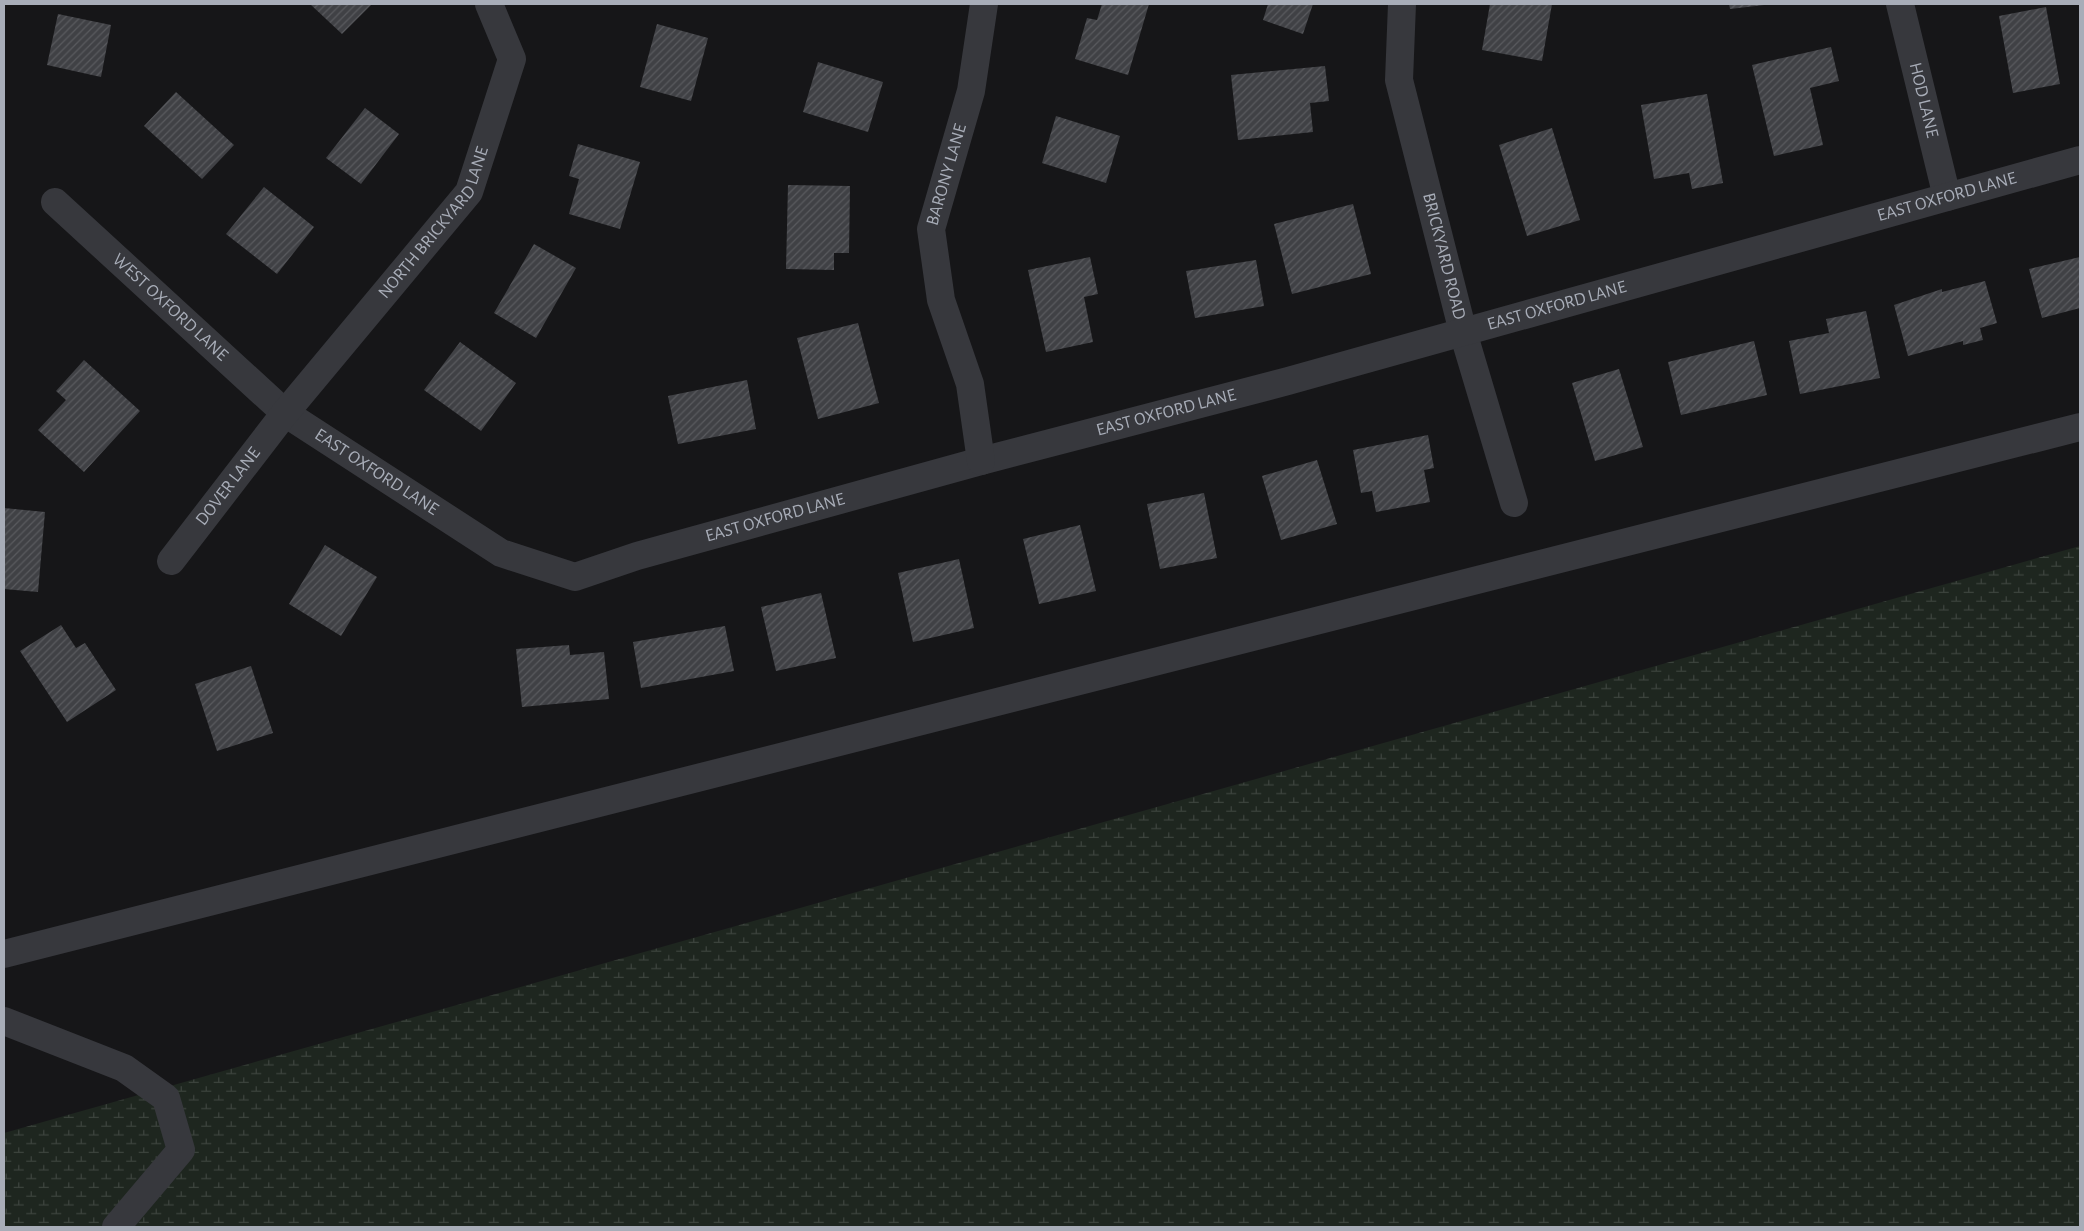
<svg xmlns="http://www.w3.org/2000/svg" width="2084" height="1231" viewBox="0 0 2084 1231" font-family="'Alegreya Sans',sans-serif">
  <style>
    .wetland { fill: url(#wetland-marsh) }
    .building { fill: url(#building-hatch) }
    .lines { fill: none; stroke-linecap: round; stroke-linejoin: round }
    .street { stroke: #37383d; stroke-width: 28 }
    .labels { text-anchor: middle; dominant-baseline: central; stroke-width: 4.5; stroke-linejoin: round; paint-order: stroke }
    .street-label { font-size: 18px; fill: #a8adb8; stroke: #111113 }
  </style>
  <defs>
    <pattern id="wetland-marsh" width="20" height="14" patternUnits="userSpaceOnUse" patternTransform="scale(1.25)"><rect width="20" height="14" fill="#1e261f"/><path d="M1 5h8M5 5V1M11 12h8M15 12V8" fill="none" stroke="#3c433d"/></pattern>
    <pattern id="building-hatch" width="6" height="6" patternUnits="userSpaceOnUse" patternTransform="scale(1.25)"><rect width="6" height="6" fill="#404145"/><path d="M-1 1l2-2M0 6l6-6M5 7l2-2" fill="none" stroke="#595a5e"/></pattern>
  </defs>
  <rect width="100%" height="100%" fill="#161618"/>
  <path class="wetland" d="M2080,546v681h-2076v-94z"/>
  <g class="building">
    <path d="M310,4h62l-30,30z"/>
    <path d="M1102,4h47l-21,71 -53,-16 12,-41 10,2z"/>
    <path d="M1268,4h45l-10,30 -40,-14z"/>
    <path d="M1490,4h62l-10,57 -60,-11z"/>
    <path d="M1729,4h34l1,1 -34,4z"/>
    <path d="M2046,7l14,77 -47,9 -14,-77z"/>
    <path d="M58,14l53,11 -10,52 -54,-12z"/>
    <path d="M657,24l51,14 -17,63 -51,-14z"/>
    <path d="M1831,47l8,34 -29,7 13,57 -49,11 -22,-91z"/>
    <path d="M818,62l65,20 -15,50 -65,-20z"/>
    <path d="M1325,66l4,35 -19,2 3,29 -75,8 -7,-65z"/>
    <path d="M176,92l58,53 -32,34 -58,-53z"/>
    <path d="M1707,94l16,89 -31,6 -3,-16 -35,6 -13,-74z"/>
    <path d="M365,108l34,26 -38,50 -35,-26z"/>
    <path d="M1056,116l64,20 -14,47 -64,-20z"/>
    <path d="M1552,128l28,92 -53,16 -28,-91z"/>
    <path d="M578,144l62,18 -20,67 -51,-15 10,-35 -10,-3z"/>
    <path d="M788,185l62,1 -1,67h-15v17l-48,-1z"/>
    <path d="M264,187l50,40 -37,47 -51,-40z"/>
    <path d="M1353,204l18,70 -79,20 -18,-70z"/>
    <path d="M534,244l42,24 -40,70 -42,-25z"/>
    <path d="M1090,257l8,37 -14,3 9,45 -47,10 -18,-82z"/>
    <path d="M2080,257v51l-38,10 -13,-49z"/>
    <path d="M1256,260l8,46 -69,12 -9,-47z"/>
    <path d="M1985,281l12,42 -17,5 3,12 -20,5v-4l-55,15 -14,-51 48,-16v3z"/>
    <path d="M1866,311l14,67 -80,16 -11,-53 40,-8 -3,-14z"/>
    <path d="M858,323l21,80 -61,16 -21,-81z"/>
    <path d="M1754,341l13,54 -86,20 -13,-53z"/>
    <path d="M460,342l56,41 -35,48 -57,-41z"/>
    <path d="M84,360l56,51 -56,61 -46,-42 28,-30 -10,-9z"/>
    <path d="M1619,369l24,78 -48,14 -23,-78z"/>
    <path d="M747,380l9,49 -78,15 -10,-48z"/>
    <path d="M1428,435l6,33 -10,2 6,32 -54,10 -4,-21 -11,2 -8,-43z"/>
    <path d="M1317,460l20,64 -56,16 -19,-64z"/>
    <path d="M1204,493l13,65 -57,11 -13,-65z"/>
    <path d="M4,508l41,4 -7,80 -34,-3z"/>
    <path d="M1080,525l16,66 -57,13 -16,-65z"/>
    <path d="M325,545l52,32 -36,59 -52,-32z"/>
    <path d="M959,559l15,69 -61,14 -15,-69z"/>
    <path d="M821,593l15,65 -60,13 -15,-64z"/>
    <path d="M61,625l15,23 9,-5 31,47 -49,32 -47,-71z"/>
    <path d="M725,626l9,45 -93,17 -8,-46z"/>
    <path d="M569,645l1,10 34,-3 5,47 -87,8 -6,-58z"/>
    <path d="M251,666l22,67 -56,18 -22,-67z"/>
  </g>
  <g class="lines">
    <g class="street">
      <path id="s1" d="M1402,4l-3,76 64,252 51,171"/>
      <path id="s2" d="M1900,4l47,193"/>
      <path id="s3" d="M55,202l230,211 216,140 74,24 62,-21 344,-95 307,-80 792,-221"/>
      <path id="s4" d="M981,461l-11,-77 -29,-84 -10,-71 40,-138 13,-87"/>
      <path id="s5" d="M171,561l114,-148 184,-221 43,-133 -23,-55"/>
      <path d="M4,954l2076,-527"/>
      <path d="M4,1021l120,47 42,30 15,52 -65,77"/>
    </g>
  </g>
  <g class="labels">
    <g class="street-label">
      <text stroke="none"><textPath href="#s2" startOffset="99">HOD LANE</textPath></text>
      <text stroke="none"><textPath href="#s4" startOffset="295">BARONY LANE</textPath></text>
      <text stroke="none"><textPath href="#s3" startOffset="2071">EAST OXFORD LANE</textPath></text>
      <text stroke="none"><textPath href="#s5" startOffset="430">NORTH BRICKYARD LANE</textPath></text>
      <text stroke="none"><textPath href="#s1" startOffset="258">BRICKYARD ROAD</textPath></text>
      <text stroke="none"><textPath href="#s3" startOffset="1666">EAST OXFORD LANE</textPath></text>
      <text stroke="none"><textPath href="#s3" startOffset="156">WEST OXFORD LANE</textPath></text>
      <text stroke="none"><textPath href="#s3" startOffset="1261">EAST OXFORD LANE</textPath></text>
      <text stroke="none"><textPath href="#s3" startOffset="421">EAST OXFORD LANE</textPath></text>
      <text stroke="none"><textPath href="#s5" startOffset="94">DOVER LANE</textPath></text>
      <text stroke="none"><textPath href="#s3" startOffset="856">EAST OXFORD LANE</textPath></text>
    </g>
  </g>
  <rect width="2084" height="1231" fill="none" stroke="#a8adb8" stroke-width="10"/>
</svg>
